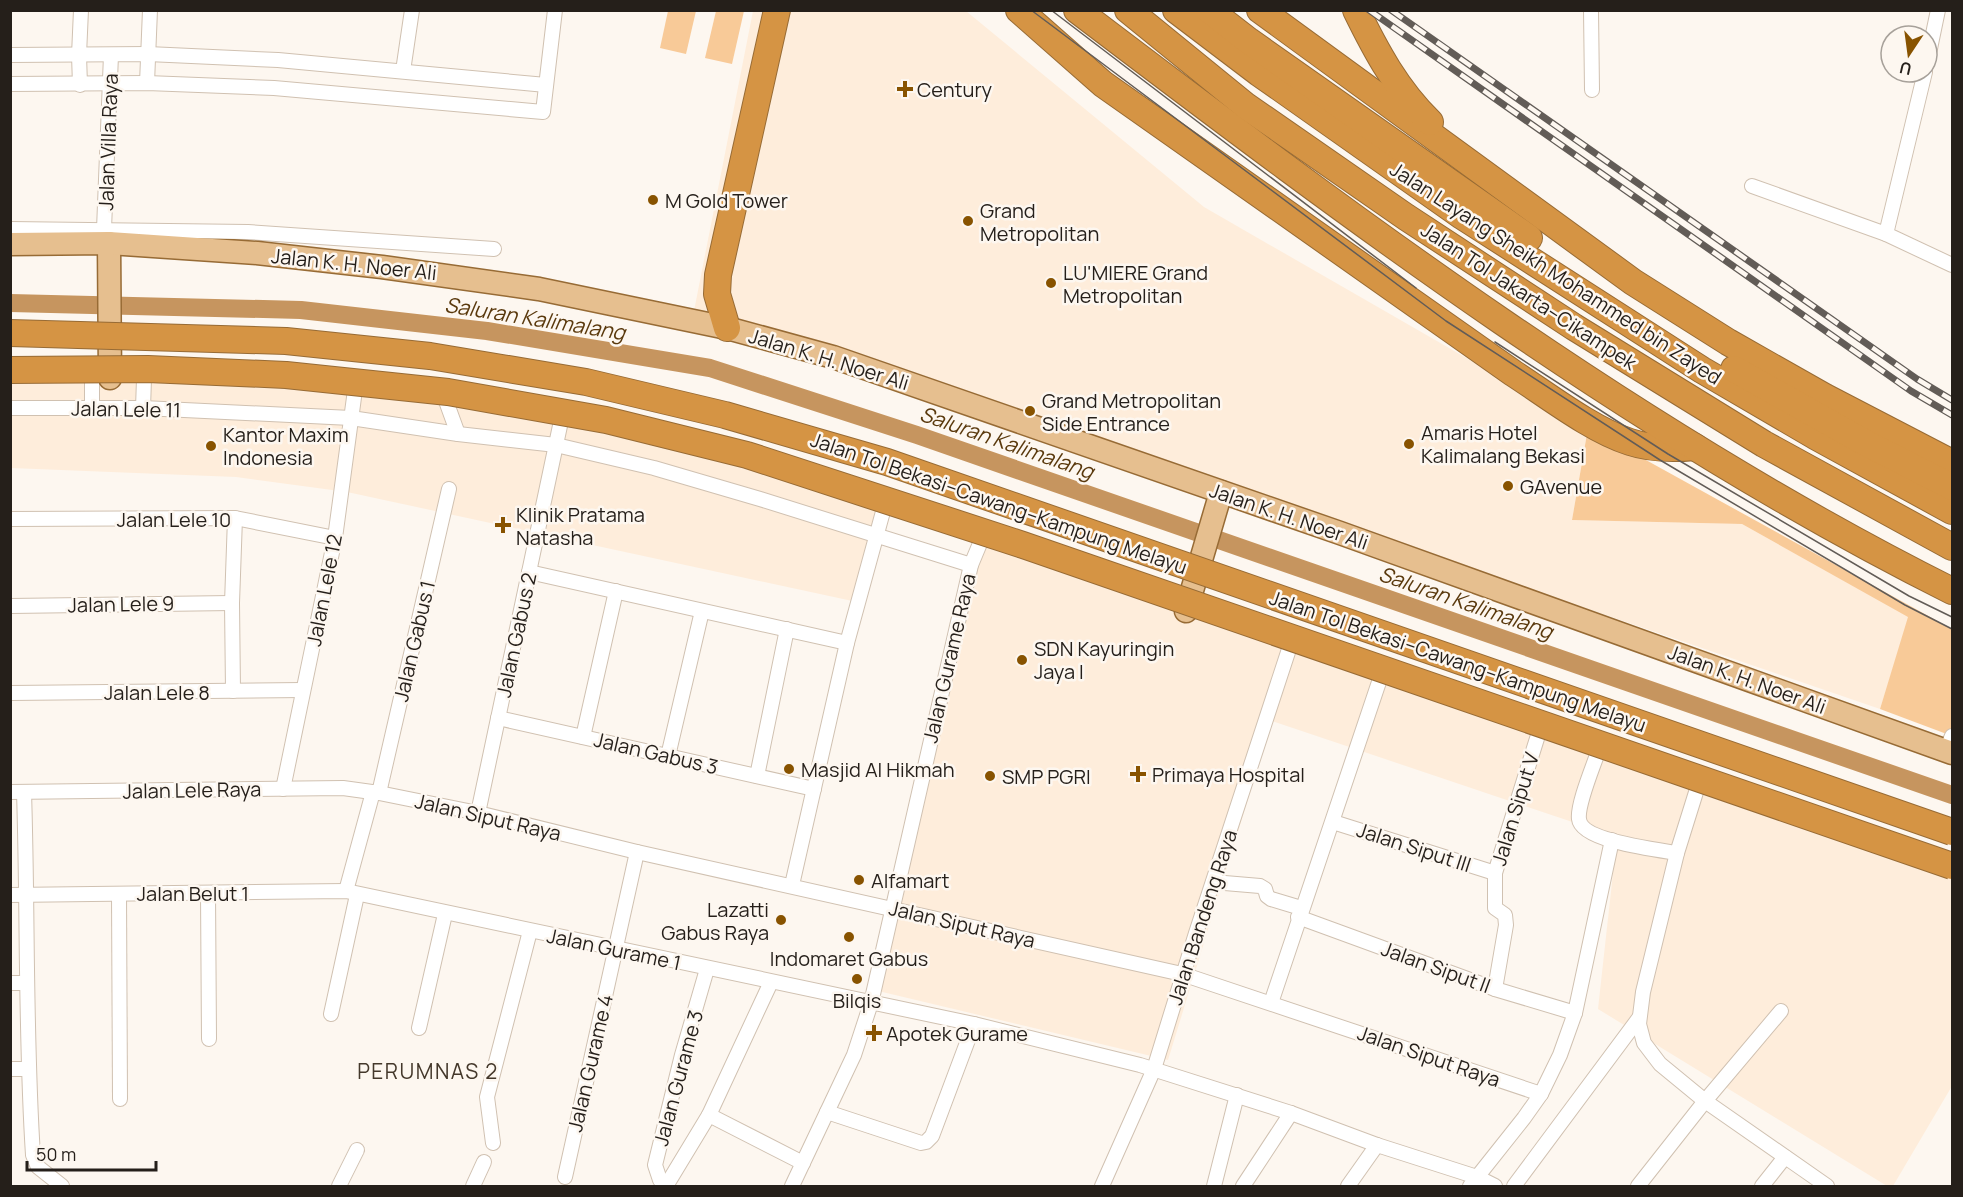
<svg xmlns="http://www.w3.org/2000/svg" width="1963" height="1197" viewBox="0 0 1963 1197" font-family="Manrope,sans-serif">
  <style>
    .built { fill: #feeddb }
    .green { fill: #f8ca98 }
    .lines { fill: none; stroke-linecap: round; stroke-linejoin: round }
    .canal { stroke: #c6955f; stroke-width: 18 }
    .minor-casing { stroke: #d0c1b1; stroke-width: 16 }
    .primary-casing { stroke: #976b35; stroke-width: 25 }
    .motorway-casing { stroke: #976b35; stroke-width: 28 }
    .minor { stroke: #fff; stroke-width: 14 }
    .primary { stroke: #e6bf8f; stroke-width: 22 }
    .motorway { stroke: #d59444; stroke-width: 26 }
    .tram { stroke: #625c57; stroke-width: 1.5 }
    .rail-casing { stroke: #625c57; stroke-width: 7 }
    .rail { stroke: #fdf7f0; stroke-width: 4.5; stroke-dasharray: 14; stroke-linecap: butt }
    .motorway-bridge-casing { stroke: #976b35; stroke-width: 28; stroke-linecap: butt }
    .motorway-bridge { stroke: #d59444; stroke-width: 26 }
    .poi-dot { fill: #885300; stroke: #fdf7f0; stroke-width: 2 }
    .labels { text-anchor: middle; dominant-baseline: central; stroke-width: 5; stroke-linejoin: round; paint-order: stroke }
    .poi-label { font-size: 20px; fill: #251f1a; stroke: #fdf7f0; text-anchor: start }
    .street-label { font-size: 20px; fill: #251f1a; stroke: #fdf7f0 }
    .water-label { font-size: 21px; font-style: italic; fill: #5a390d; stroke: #fdf7f0 }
    .neighbourhood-label { font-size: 21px; letter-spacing: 1.5px; fill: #44382b; stroke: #fdf7f0 }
  </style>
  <rect width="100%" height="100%" fill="#fdf7f0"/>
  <g class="built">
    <path d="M753,11h213l238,196 384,221 -16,92 170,4 167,93 -29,92 -825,-283 -361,-115z"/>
    <path d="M11,378l260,6 175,17 229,45 209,62 -27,94 -510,-110 -111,-15 -225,-9z"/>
    <path d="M981,541l716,248 255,90v207l-59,100h-6l-289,-177 19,-172 -345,-116 -104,339 -294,-70z"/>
  </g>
  <g class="green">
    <path d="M668,11h28l-10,43 -26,-6z"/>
    <path d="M716,11h28l-12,53 -27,-6z"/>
    <path d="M1588,428l364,201v107l-72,-27 28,-92 -166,-93 -170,-4z"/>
  </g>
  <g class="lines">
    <path class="canal" d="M10,303l291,7 186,21 223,37 207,67 1035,360"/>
    <g class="minor-casing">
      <g id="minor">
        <path d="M1591,10l1,80"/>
        <path d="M10,55l138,-1 130,6 268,25"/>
        <path d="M1927,63l11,-53"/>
        <path d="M403,71l9,-61"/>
        <path d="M1925,72l-39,162 66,31"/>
        <path d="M147,83l3,-73"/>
        <path d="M10,84l137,-1 127,5 269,24 12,-102"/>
        <path d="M80,85l-1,-30 2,-45"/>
        <path d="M1752,186l134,48"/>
        <path d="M10,229l238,3 246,17"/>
        <path d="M104,229l7,-174"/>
        <path d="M92,378v30"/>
        <path d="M446,401l12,33"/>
        <path d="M10,408h133l208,10 107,16 98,11 98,23 106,31 211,66"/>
        <path d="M143,408l1,-29"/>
        <path d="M10,519l225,-1 100,20"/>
        <path d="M529,572l318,71"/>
        <path d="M10,606l222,-3"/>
        <path d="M233,691l-1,-88 3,-85"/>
        <path d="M10,693l293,-3"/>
        <path d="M498,718l316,71"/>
        <path d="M583,737l33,-146"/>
        <path d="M1946,750l6,-14"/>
        <path d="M1598,752c-5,15 -21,53 -19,67 2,22 80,31 98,34"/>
        <path d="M668,756l34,-145"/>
        <path d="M757,776l30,-147"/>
        <path d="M283,789l52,-251 20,-148"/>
        <path d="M1697,789l-20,64 -34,139 -4,32 5,19 16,21 45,37 122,85"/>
        <path d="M10,792l333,-4 36,5 99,20 159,39 545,122 359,120"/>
        <path d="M24,792c4,121 1,242 9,363l5,12 24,19"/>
        <path d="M379,793l70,-304"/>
        <path d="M478,813l83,-392"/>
        <path d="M1333,822l162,51"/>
        <path d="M1213,882l47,4 5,3 2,7 4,3 30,9"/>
        <path d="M792,885l55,-242 37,-135"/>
        <path d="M346,891l27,-99"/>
        <path d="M208,893l1,146"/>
        <path d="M119,894l1,205"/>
        <path d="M10,895l336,-4 628,133 166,41 151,48 86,32 100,32 18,9"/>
        <path d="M1298,917l197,72 80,24"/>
        <path d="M10,983h16"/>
        <path d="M1495,989l11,-64 -1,-10 -10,-7v-35l44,-141"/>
        <path d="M1271,1003l110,-327"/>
        <path d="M331,1014l26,-119"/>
        <path d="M419,1028l26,-114"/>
        <path d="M10,1069h18"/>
        <path d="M827,1112l94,31 5,-1 6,-6 42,-112"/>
        <path d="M709,1115l94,48"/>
        <path d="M493,1143l-6,-46 43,-166"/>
        <path d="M565,1177l72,-325"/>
        <path d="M339,1186l18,-36"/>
        <path d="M473,1186l11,-24"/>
        <path d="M665,1186l-5,-6 -5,-15 27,-110 25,-86"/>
        <path d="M666,1186l43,-71 62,-133"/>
        <path d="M792,1186l62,-131 17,-52 100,-438 10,-24"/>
        <path d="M1102,1186l52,-117 42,-136 95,-290"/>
        <path d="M1214,1186l23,-91"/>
        <path d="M1243,1186l48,-73"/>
        <path d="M1348,1186l29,-41"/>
        <path d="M1470,1186l54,-68 17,-24 19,-39 15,-42 37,-173"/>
        <path d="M1514,1186l125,-168"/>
        <path d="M1638,1186l67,-85 76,-90"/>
        <path d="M1762,1186l23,-29"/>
      </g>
    </g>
    <g class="primary-casing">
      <g id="primary">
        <path d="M109,243l1,135"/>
        <path d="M10,244l99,-1 148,10 125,14 157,22 188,39 106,29 507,176 612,220"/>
        <path d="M1186,611l35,-119"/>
      </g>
    </g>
    <g class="motorway-casing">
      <g id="motorway">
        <path d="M1019,10l84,74 410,289c34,22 79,57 117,69 21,7 44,7 65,5"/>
        <path d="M1077,10c279,212 561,424 875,581"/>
        <path d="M1128,10l118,96 160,111 168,110 190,117 188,103"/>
        <path d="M1176,10l83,63 203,143 240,154 113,66 137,75"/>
        <path d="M1209,10l40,31 280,197"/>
        <path d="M1260,10l373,272 95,60 97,55 127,66"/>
        <path d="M1356,10c20,41 41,80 74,112"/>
        <path d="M727,328l-10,-34 1,-19 59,-265"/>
        <path d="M1734,369l130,73 88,45"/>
      </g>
    </g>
    <use href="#minor" class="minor"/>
    <use href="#primary" class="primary"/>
    <use href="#motorway" class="motorway"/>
    <g class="tram">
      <path d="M1031,10l415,311 214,139 245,145 47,24"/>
      <path d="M1051,10l365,278"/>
      <path d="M1495,342l173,112 241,142 43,21"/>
    </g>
    <g class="rail-casing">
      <g id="rail">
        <path d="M1369,10l542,381 41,24"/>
        <path d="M1391,10l526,369 35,21"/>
      </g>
    </g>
    <use href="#rail" class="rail"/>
    <g class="motorway-bridge-casing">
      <g id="motorway-bridge">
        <path d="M10,333l276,8 144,15 156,26 139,33 162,47 1065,370"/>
        <path d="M10,370l138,-1 138,6 162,17 158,28 141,35 276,90 929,321"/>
      </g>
    </g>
    <use href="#motorway-bridge" class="motorway-bridge"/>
  </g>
  <g class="poi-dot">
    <path d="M902 80h6v6h6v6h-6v6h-6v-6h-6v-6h6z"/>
    <circle cx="653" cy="200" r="6"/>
    <circle cx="968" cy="221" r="6"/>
    <circle cx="1051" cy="283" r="6"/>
    <circle cx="1030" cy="411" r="6"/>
    <circle cx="1409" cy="444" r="6"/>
    <circle cx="211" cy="446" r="6"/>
    <circle cx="1508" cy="486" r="6"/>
    <path d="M500 516h6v6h6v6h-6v6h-6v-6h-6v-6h6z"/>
    <circle cx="1022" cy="660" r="6"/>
    <circle cx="789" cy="769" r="6"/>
    <path d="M1135 765h6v6h6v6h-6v6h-6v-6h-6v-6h6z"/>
    <circle cx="990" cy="776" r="6"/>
    <circle cx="859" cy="880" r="6"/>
    <circle cx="781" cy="920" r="6"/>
    <circle cx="849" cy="937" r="6"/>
    <circle cx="857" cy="979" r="6"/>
    <path d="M871 1024h6v6h6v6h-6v6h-6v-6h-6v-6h6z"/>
  </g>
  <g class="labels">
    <g class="poi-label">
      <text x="917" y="89">Century</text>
      <text x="665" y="200">M Gold Tower</text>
      <text x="980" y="210">Grand<tspan x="980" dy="23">Metropolitan</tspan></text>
      <text x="1063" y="272">LU'MIERE Grand<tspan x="1063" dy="23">Metropolitan</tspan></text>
      <text x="1042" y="400">Grand Metropolitan<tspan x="1042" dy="23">Side Entrance</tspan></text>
      <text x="1421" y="432">Amaris Hotel<tspan x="1421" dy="23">Kalimalang Bekasi</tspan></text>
      <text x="223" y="434">Kantor Maxim<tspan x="223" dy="23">Indonesia</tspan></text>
      <text x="1520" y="486">GAvenue</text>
      <text x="516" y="514">Klinik Pratama<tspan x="516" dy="23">Natasha</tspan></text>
      <text x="1034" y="648">SDN Kayuringin<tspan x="1034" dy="23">Jaya I</tspan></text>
      <text x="801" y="769">Masjid Al Hikmah</text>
      <text x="1152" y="774">Primaya Hospital</text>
      <text x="1002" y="776">SMP PGRI</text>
      <text x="871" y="880">Alfamart</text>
      <text x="769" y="909" text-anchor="end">Lazatti<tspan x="769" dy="23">Gabus Raya</tspan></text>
      <text x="849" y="958" text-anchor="middle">Indomaret Gabus</text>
      <text x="857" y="1000" text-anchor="middle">Bilqis</text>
      <text x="886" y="1033">Apotek Gurame</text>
    </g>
    <g class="street-label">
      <text transform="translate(108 142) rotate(-88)">Jalan Villa Raya</text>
      <text transform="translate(354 264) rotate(6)">Jalan K. H. Noer Ali</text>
      <text transform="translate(1556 273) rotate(33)">Jalan Layang Sheikh Mohammed bin Zayed</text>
      <text transform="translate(1529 296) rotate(33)">Jalan Tol Jakarta–Cikampek</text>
      <text transform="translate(829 359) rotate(17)">Jalan K. H. Noer Ali</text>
      <text transform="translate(126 409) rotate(1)">Jalan Lele 11</text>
      <text transform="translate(999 503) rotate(19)">Jalan Tol Bekasi–Cawang–Kampung Melayu</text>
      <text transform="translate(1289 516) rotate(19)">Jalan K. H. Noer Ali</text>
      <text x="174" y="519">Jalan Lele 10</text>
      <text transform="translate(324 590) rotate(-79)">Jalan Lele 12</text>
      <text transform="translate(121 604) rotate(-1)">Jalan Lele 9</text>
      <text transform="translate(516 635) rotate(-78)">Jalan Gabus 2</text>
      <text transform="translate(414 641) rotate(-77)">Jalan Gabus 1</text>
      <text transform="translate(949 658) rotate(-77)">Jalan Gurame Raya</text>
      <text transform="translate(1458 661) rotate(19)">Jalan Tol Bekasi–Cawang–Kampung Melayu</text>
      <text transform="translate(1747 679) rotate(20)">Jalan K. H. Noer Ali</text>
      <text x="157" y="692">Jalan Lele 8</text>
      <text transform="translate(656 753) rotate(13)">Jalan Gabus 3</text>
      <text transform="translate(192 790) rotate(-1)">Jalan Lele Raya</text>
      <text transform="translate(1515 809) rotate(-73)">Jalan Siput V</text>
      <text transform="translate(488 817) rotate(13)">Jalan Siput Raya</text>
      <text transform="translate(1414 847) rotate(18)">Jalan Siput III</text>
      <text x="193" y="893">Jalan Belut 1</text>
      <text transform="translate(1202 917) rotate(-72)">Jalan Bandeng Raya</text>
      <text transform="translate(962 924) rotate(13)">Jalan Siput Raya</text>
      <text transform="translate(614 949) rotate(12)">Jalan Gurame 1</text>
      <text transform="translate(1436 967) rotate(20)">Jalan Siput II</text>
      <text transform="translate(1429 1056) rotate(19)">Jalan Siput Raya</text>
      <text transform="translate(590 1063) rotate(-77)">Jalan Gurame 4</text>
      <text transform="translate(678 1078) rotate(-75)">Jalan Gurame 3</text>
    </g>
    <g class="water-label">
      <text transform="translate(535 318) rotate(9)">Saluran Kalimalang</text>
      <text transform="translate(1007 442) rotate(19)">Saluran Kalimalang</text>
      <text transform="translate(1466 602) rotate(19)">Saluran Kalimalang</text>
    </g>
    <g class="neighbourhood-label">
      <text x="428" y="1071">PERUMNAS 2</text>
    </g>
  </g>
  <rect width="1963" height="1197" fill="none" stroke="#251f1a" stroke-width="24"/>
  <g transform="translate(1909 54) rotate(193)"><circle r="28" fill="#fdf7f0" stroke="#a7a19a" stroke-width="1.5"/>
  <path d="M0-4.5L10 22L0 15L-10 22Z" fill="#885300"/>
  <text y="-9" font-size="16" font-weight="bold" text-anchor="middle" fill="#251f1a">U</text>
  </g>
  <path d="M27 1161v9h129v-9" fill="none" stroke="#251f1a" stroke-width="3"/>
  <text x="36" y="1161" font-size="18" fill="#251f1a" stroke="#fdf7f0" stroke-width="4.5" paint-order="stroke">50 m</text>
</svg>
